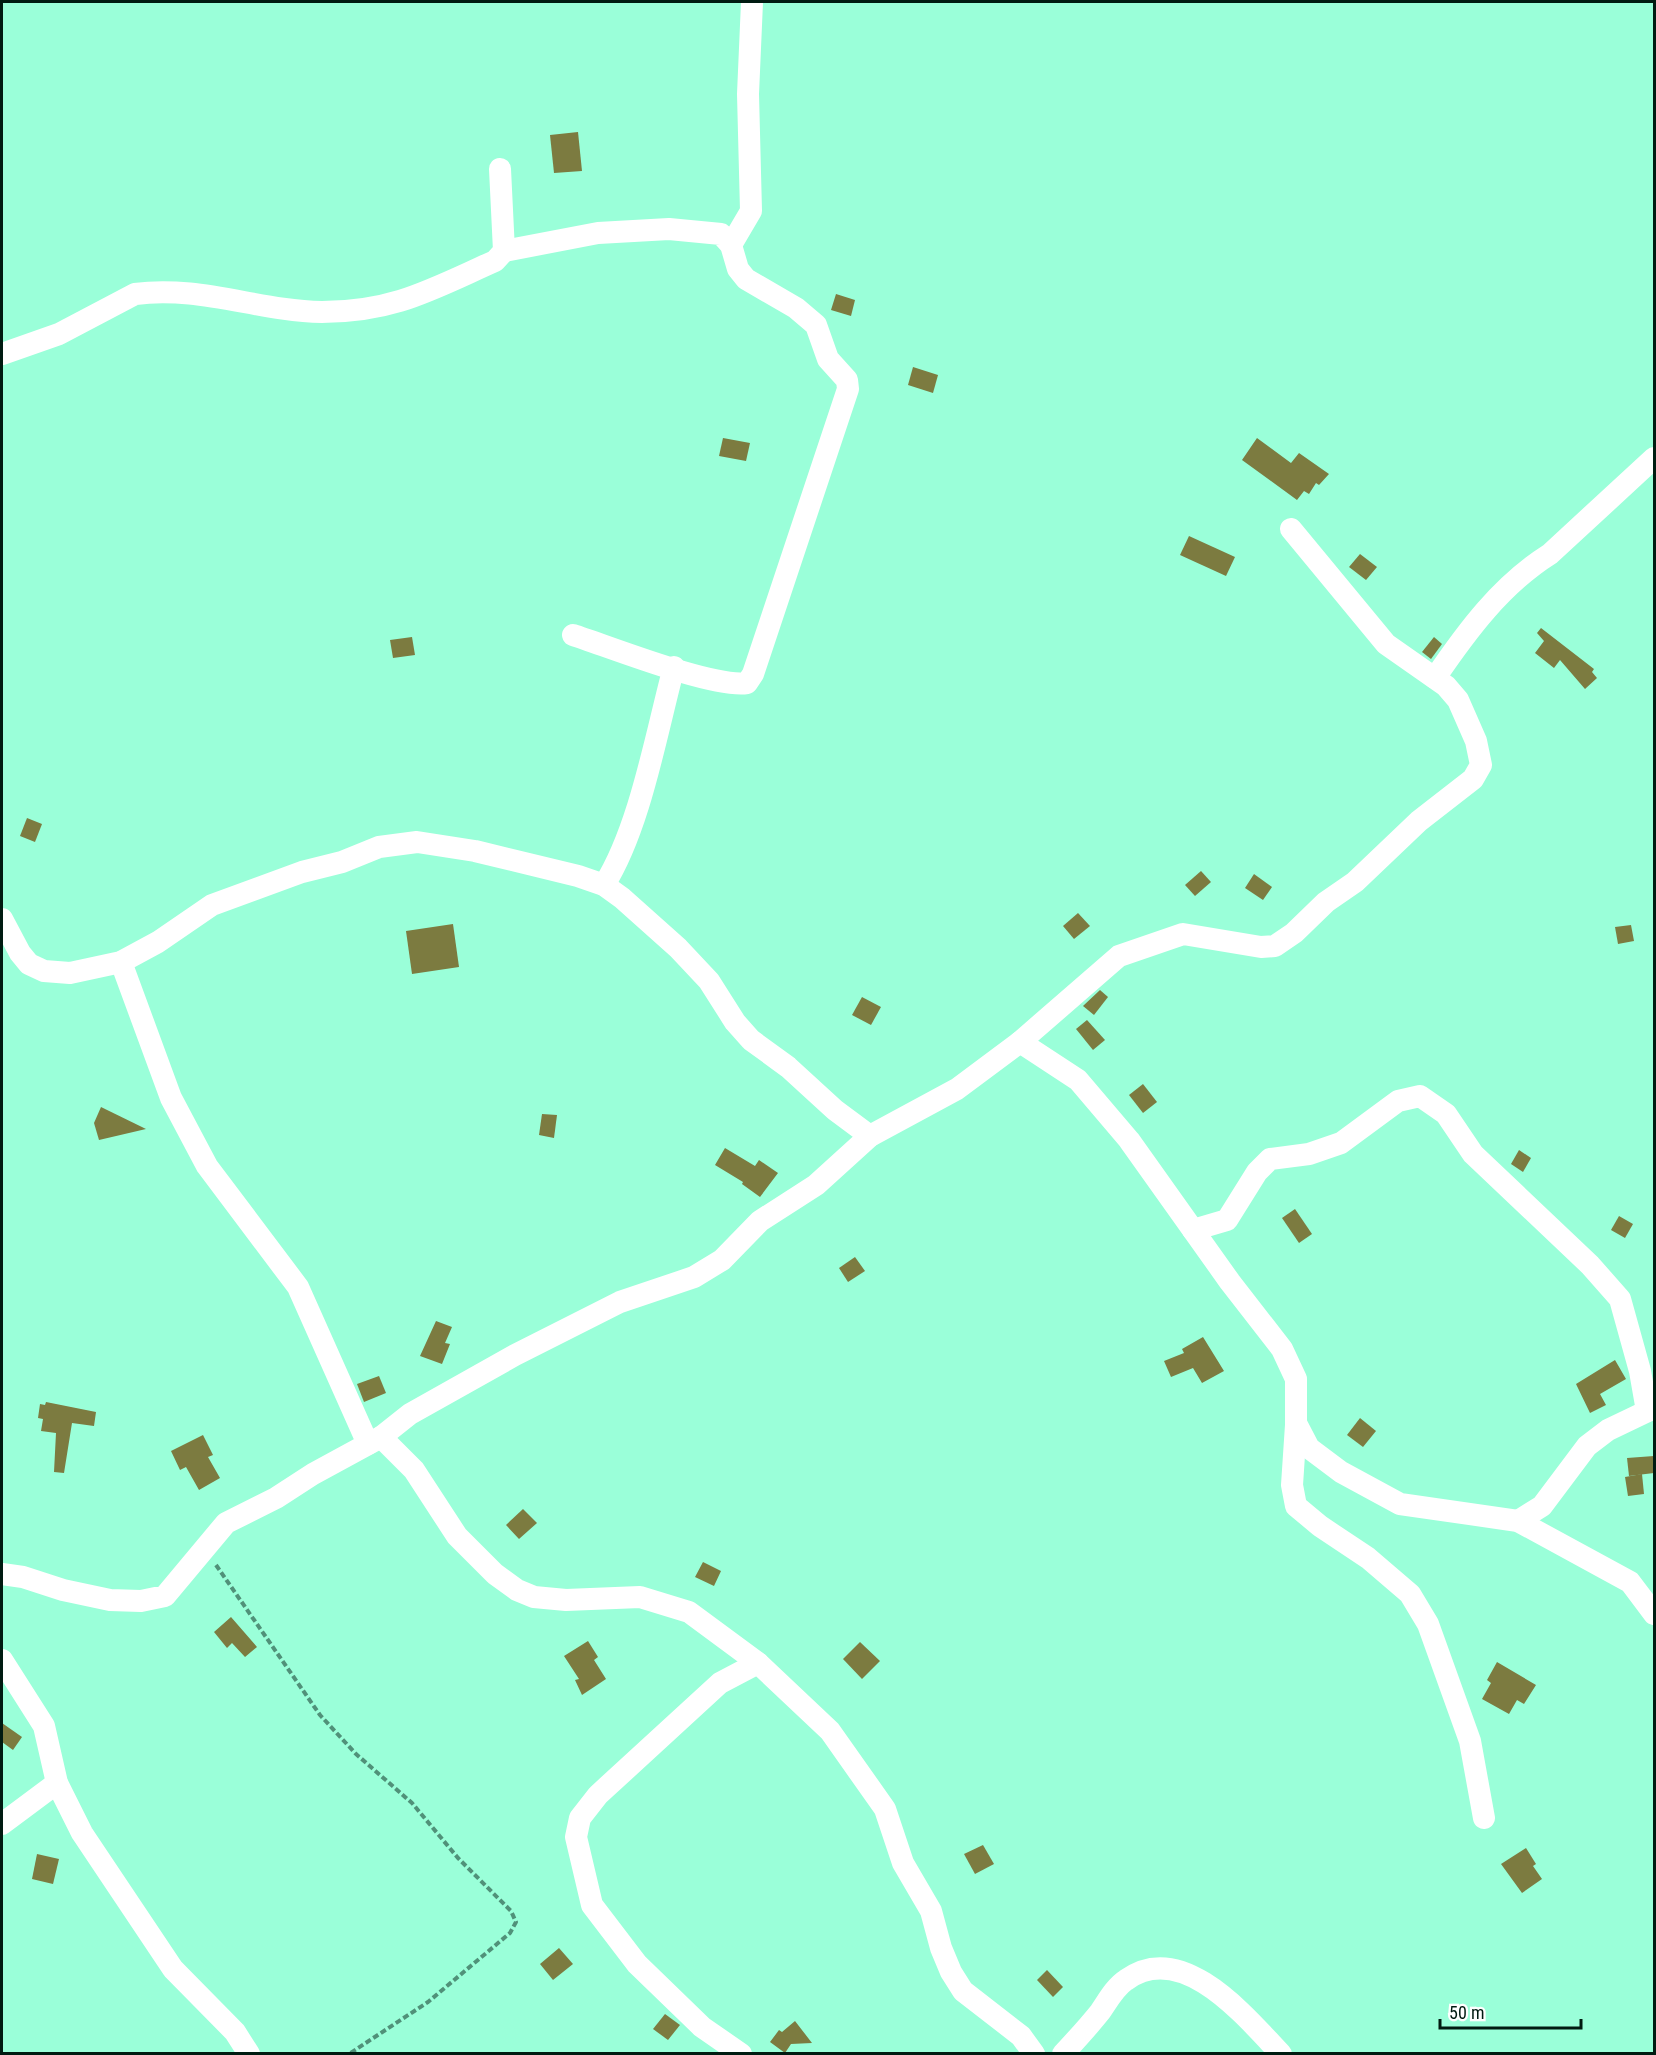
<svg xmlns="http://www.w3.org/2000/svg" width="1656" height="2055" viewBox="0 0 1656 2055" font-family="'Roboto Condensed',sans-serif">
  <style>
    .building { fill: #7c7b40 }
    .lines { fill: none; stroke-linecap: round; stroke-linejoin: round }
    .path { stroke: #509179; stroke-width: 4; stroke-dasharray: 6 3; stroke-linecap: butt }
    .minor { stroke: #fff; stroke-width: 22 }
  </style>
  <rect width="100%" height="100%" fill="#9affd9"/>
  <g class="building">
    <path d="M578,132l4,39 -28,2 -4,-38z"/>
    <path d="M836,294l19,6 -4,16 -20,-6z"/>
    <path d="M913,367l25,8 -5,18 -25,-8z"/>
    <path d="M723,438l27,5 -4,18 -27,-5z"/>
    <path d="M1257,438l34,25 8,-10 30,21 -10,11 -3,-2 -7,11 -5,-3 -7,9 -55,-40z"/>
    <path d="M1189,536l46,21 -9,19 -46,-21z"/>
    <path d="M1360,554l17,13 -11,13 -17,-13z"/>
    <path d="M1541,628l53,41 -2,3 5,6 -12,11 -25,-29 -6,8 -19,-15 9,-12 -7,-8z"/>
    <path d="M412,637l3,18 -22,3 -3,-18z"/>
    <path d="M1434,637l8,7 -11,15 -9,-7z"/>
    <path d="M27,818l15,6 -7,18 -15,-6z"/>
    <path d="M1201,871l10,11 -16,14 -10,-11z"/>
    <path d="M1254,874l18,13 -9,13 -18,-12z"/>
    <path d="M1078,913l12,13 -16,13 -11,-13z"/>
    <path d="M453,924l6,43 -47,7 -6,-43z"/>
    <path d="M1631,925l3,16 -16,3 -3,-17z"/>
    <path d="M1100,990l8,7 -14,18 -11,-9z"/>
    <path d="M862,997l19,10 -10,18 -19,-10z"/>
    <path d="M1087,1020l18,20 -12,10 -17,-21z"/>
    <path d="M1143,1084l14,18 -14,11 -14,-18z"/>
    <path d="M101,1107l45,22 -47,11 -5,-17z"/>
    <path d="M542,1114l15,1 -3,23 -15,-3z"/>
    <path d="M725,1148l30,18 4,-6 19,13 -18,24 -18,-13 1,-2 -28,-17z"/>
    <path d="M1519,1150l12,8 -8,14 -12,-8z"/>
    <path d="M1295,1209l17,25 -13,9 -17,-25z"/>
    <path d="M1619,1216l14,8 -8,14 -14,-8z"/>
    <path d="M855,1257l10,14 -17,11 -9,-14z"/>
    <path d="M436,1321l16,6 -7,16 5,1 -8,20 -22,-8z"/>
    <path d="M1203,1337l21,34 -22,12 -9,-15 -22,9 -7,-16 20,-8 -2,-4z"/>
    <path d="M1615,1360l11,19 -26,15 6,11 -16,8 -14,-29z"/>
    <path d="M379,1376l7,17 -22,9 -7,-18z"/>
    <path d="M46,1402l50,10 -2,14 -22,-3 -8,50 -10,-1 2,-39 -15,-2 2,-12 -5,-1 2,-14 5,1z"/>
    <path d="M1360,1418l16,13 -13,16 -16,-12z"/>
    <path d="M203,1435l10,20 -5,2 12,21 -21,12 -13,-23 -6,3 -9,-19z"/>
    <path d="M1654,1456v17l-25,3 -2,-18z"/>
    <path d="M1642,1474l2,20 -16,2 -3,-19z"/>
    <path d="M523,1509l14,14 -18,16 -13,-14z"/>
    <path d="M703,1562l18,9 -7,15 -19,-9z"/>
    <path d="M231,1617l26,30 -12,10 -13,-14 -5,5 -13,-16z"/>
    <path d="M588,1641l10,16 -4,3 12,19 -24,16 -7,-15 4,-1 -15,-23z"/>
    <path d="M860,1642l20,19 -18,18 -19,-20z"/>
    <path d="M1497,1662l39,23 -12,19 -7,-4 -8,14 -27,-15 9,-16 -4,-3z"/>
    <path d="M2,1723l20,14 -9,13 -11,-8z"/>
    <path d="M983,1845l11,19 -19,10 -11,-20z"/>
    <path d="M1526,1848l10,16 -3,2 9,13 -20,14 -21,-29z"/>
    <path d="M37,1854l22,5 -6,25 -21,-5z"/>
    <path d="M559,1948l14,16 -20,16 -13,-16z"/>
    <path d="M1047,1970l16,17 -10,10 -16,-17z"/>
    <path d="M665,2014l15,11 -12,15 -15,-11z"/>
    <path d="M795,2021l17,22 -21,1 -6,9 -15,-11 9,-12 3,2z"/>
  </g>
  <g class="lines">
    <path class="path" d="M216,1565l104,150 36,39 56,49 46,55 53,53 5,11 -6,11 -82,69 -79,52"/>
    <g class="minor">
      <path d="M731,245l20,-34 -3,-117 4,-92"/>
      <path d="M504,251l94,-18 71,-4 52,5 10,11 7,24 8,10 50,29 20,17 12,34 19,21 1,9 -95,285 -6,9c-34,5 -137,-36 -174,-48"/>
      <path d="M2,354l57,-20 76,-40c63,-9 124,17 187,18 72,0 110,-23 173,-51l9,-10 -4,-82"/>
      <path d="M1435,678c32,-47 66,-93 115,-124l104,-96"/>
      <path d="M604,885c36,-57 52,-151 70,-218"/>
      <path d="M2,919l18,34 9,11 15,7 26,2 51,-11 37,-20 54,-37 90,-33 40,-10 37,-15 38,-5 58,9 103,25 26,9 18,13 56,50 31,33 26,41 16,18 37,27 47,43 35,26"/>
      <path d="M121,962l50,136 36,68 91,121 70,157"/>
      <path d="M1020,1042l58,38 51,60 101,142 52,67 14,30v44l13,25 32,24 59,32 118,17 112,61 24,32"/>
      <path d="M1193,1230l34,-10 30,-48 13,-13 39,-5 32,-11 57,-42 22,-5 26,18 27,40 117,111 30,34 20,72 7,40"/>
      <path d="M1296,1425l-4,60 4,21 24,20 48,32 42,36 18,30 42,117 14,77"/>
      <path d="M381,1437l33,33 43,66 38,38 22,16 17,7 32,3 74,-3 49,15 69,51 72,68 55,78 18,54 28,48 10,37 10,24 12,19 58,45 13,18"/>
      <path d="M1518,1521l24,-15 45,-60 21,-16 46,-22"/>
      <path d="M2,1574l21,3 40,13 47,10 31,1 24,-5 61,-73 50,-25 37,-24 68,-37 29,-23 105,-59 105,-53 74,-25 28,-17 38,-39 56,-36 54,-49 87,-47 63,-47 99,-86 64,-22 78,13 14,-1 19,-13 32,-31 29,-20 64,-61 54,-42 8,-14 -5,-24 -18,-41 -12,-14 -60,-42 -95,-115"/>
      <path d="M2,1660l42,66 13,57 25,50 91,136 62,63 14,22"/>
      <path d="M2,1824l55,-41"/>
      <path d="M741,2054l-39,-27 -65,-63 -45,-59 -16,-68 4,-19 18,-23 122,-112 38,-20"/>
      <path d="M1063,2054c13,-14 25,-27 37,-42 7,-10 15,-25 26,-32 56,-41 119,36 155,74"/>
    </g>
  </g>
  <rect width="1656" height="2055" fill="none" stroke="#001b11" stroke-width="6"/>
  <path d="M1440 2019v9h141v-9" fill="none" stroke="#001b11" stroke-width="3"/>
  <text x="1449" y="2019" font-size="18" fill="#001b11" stroke="#ffffff" stroke-width="4.5" paint-order="stroke">50 m</text>
</svg>
